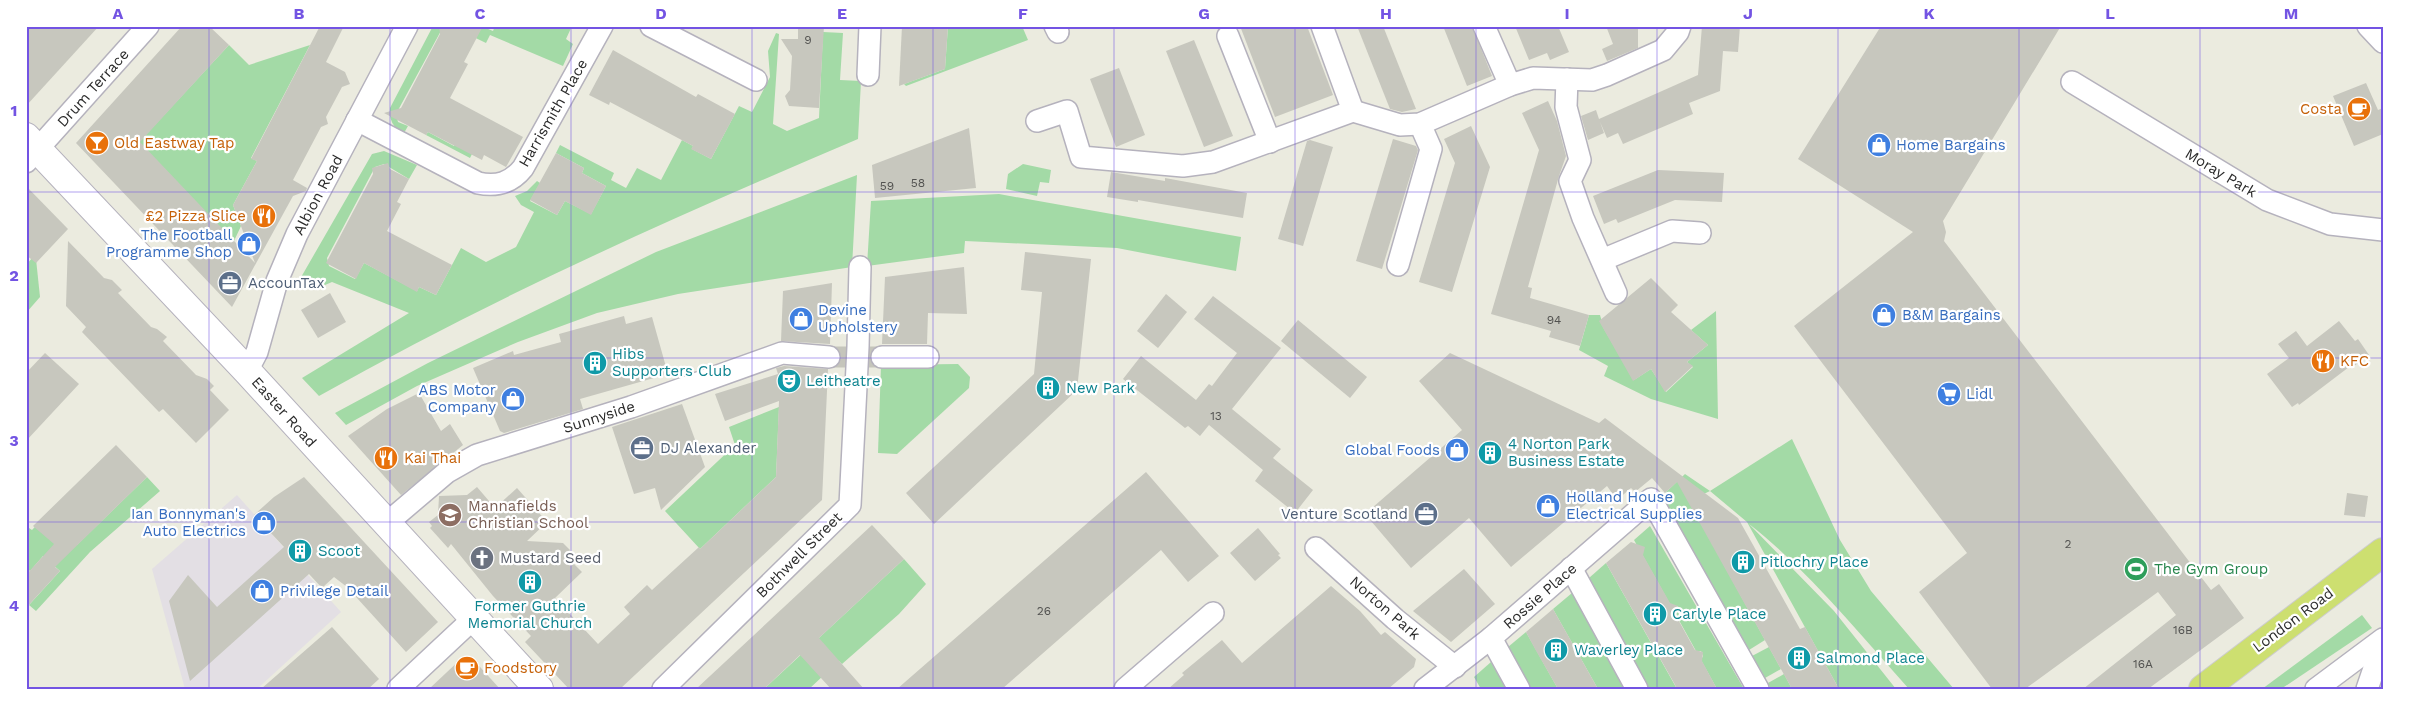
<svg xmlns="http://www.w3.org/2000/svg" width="2409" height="715" viewBox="0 0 2409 715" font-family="'Work Sans',sans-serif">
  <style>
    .industrial { fill: #e3dfe4 }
    .green { fill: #a3daa6 }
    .building { fill: #c7c7be }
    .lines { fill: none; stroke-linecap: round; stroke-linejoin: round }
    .minor-tunnel { stroke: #c5c5bb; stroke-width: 21; stroke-dasharray: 21 11; stroke-linecap: butt }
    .minor-casing { stroke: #b5b2bd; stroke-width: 24 }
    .tertiary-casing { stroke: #b5b2bd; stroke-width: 30 }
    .primary-casing { stroke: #ccc; stroke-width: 30 }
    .minor { stroke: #fff; stroke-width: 21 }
    .tertiary { stroke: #fff; stroke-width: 28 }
    .primary { stroke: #cddf70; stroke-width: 28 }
    .grid { fill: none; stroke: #7354e3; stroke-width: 1; stroke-opacity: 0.55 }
    .labels { text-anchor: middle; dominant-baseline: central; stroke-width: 4.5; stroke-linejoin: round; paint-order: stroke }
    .number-label { font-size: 12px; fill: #525250 }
    .street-label { font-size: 15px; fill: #2b2b2b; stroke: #fff }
    .food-label { font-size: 15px; fill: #c56008; stroke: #fff; text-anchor: start }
    .shop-label { font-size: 15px; fill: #366cbe; stroke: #fff; text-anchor: start }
    .service-label { font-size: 15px; fill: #4e5e75; stroke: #fff; text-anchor: start }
    .culture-label { font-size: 15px; fill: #0d838f; stroke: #fff; text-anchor: start }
    .education-label { font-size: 15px; fill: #785e54; stroke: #fff; text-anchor: start }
    .worship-label { font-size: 15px; fill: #5b616d; stroke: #fff; text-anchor: start }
    .leisure-label { font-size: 15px; fill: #27864d; stroke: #fff; text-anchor: start }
    .neatline { fill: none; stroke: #7354e3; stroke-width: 2 }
    .grid-label { font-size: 16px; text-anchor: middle; font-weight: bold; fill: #7354e3 }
  </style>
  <rect width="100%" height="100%" fill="#ebebdf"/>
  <path class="industrial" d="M237,495l104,117 -84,77h-72l-33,-120z"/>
  <g class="green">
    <path d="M433,26l10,1 -47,87 2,8 10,4 -4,7c-11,-5 -15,-13 -14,-25z"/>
    <path d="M481,26l12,5 2,-5h77l-6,13 7,5 -10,22 -73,-31 -4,8 -29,-14z"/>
    <path d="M948,26h74l6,14 -122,46 -2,-2 41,-15z"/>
    <path d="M823,32l20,1 -3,47 21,1 -3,58c-184,78 -366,159 -539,257l-17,-18 107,-65 -77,-31 -14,6 -18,-9 72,-125 12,-3 33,14 -8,14 -25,-15 -9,3 -48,91 2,8 26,13 9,-16 53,28 2,-4 17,8 25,-47 25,14 30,-15 18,-35 -13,-7 -6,-9 12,-5 10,-10 3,2 -10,18 27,14 8,-14 26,13 15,-28 -24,-13 2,-5 -28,-15 4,-8 54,28 -3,7 15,8 11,-20 24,12 21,-40 11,6 -1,3 19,10 28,-53 13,6 18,-35 -2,-26 8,-18 3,1 -6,90 14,7 32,-13z"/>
    <path d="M229,45l20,20 61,-20 -59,113 6,3 -24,44 8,21 -7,15 -96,-98z"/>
    <path d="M428,132l26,14 3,-5 17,9 -4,8 -44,-23z"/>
    <path d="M1023,164l28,6 -2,13 -9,-1 -3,14 -31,-7 2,-15z"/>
    <path d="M857,175l-5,92 -174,27 -81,19 -79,29 -101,44 -71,39 -11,-12 93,-50 228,-111z"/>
    <path d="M999,194l242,43 -5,34 -119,-23 -152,-7 -1,12 -97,13 4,-65z"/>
    <path d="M33,257l3,2 4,38 -14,16v-48z"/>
    <path d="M1716,311l2,108 -67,-20 -47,-23 4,-10 -29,-16 10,-35h11l4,14 30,51 17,-11 15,23 27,-25 -6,-5 21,-17 -17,-15z"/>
    <path d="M958,364l12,13 -1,11 -72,66 -19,-1 3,-88z"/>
    <path d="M779,407l-3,70 -76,72 -35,-38 70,-66 -6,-18z"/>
    <path d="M1792,439l48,101 31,51 83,98h-45c-51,-57 -100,-118 -160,-165l85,87 62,78h-57l-92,-167 -37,-31 -21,10 76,139 -16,10 -87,-154 23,-22 25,17z"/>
    <path d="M147,477l13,14 -70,61 -54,59 -7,-6 31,-34 -17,-15 -13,15 -4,-3v-42l6,4 15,-16 30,31z"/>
    <path d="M1650,526l94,163h-27l-16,-29 2,-4 -2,-5h-5l-21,-38 2,-4 -7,-5 -36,-64z"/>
    <path d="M904,559l22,25 -27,30 -57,50 -3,-3 -30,28h-45z"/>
    <path d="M1606,563l71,126h-28l-60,-111z"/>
    <path d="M1572,593l52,96h-26l-45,-80z"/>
    <path d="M2362,615l10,13 -91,61h-19z"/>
    <path d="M1526,632l32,57h-27l-23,-42z"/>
    <path d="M1769,647l12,22 -16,9 -13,-22z"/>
    <path d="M1491,662l15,27h-25l-7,-12z"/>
    <path d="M1784,674l8,15h-21l-3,-6z"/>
  </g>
  <g class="building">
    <path d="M26,26h73l-73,80z"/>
    <path d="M182,26h27l20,19 -89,97 115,121 -22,-58 24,-44 -6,-2 69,-133h24l-18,36 19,10 5,12 -8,3 -16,30 2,7 -7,3 -28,53 14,8 -1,3 -13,5 -61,111 -156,-164z"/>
    <path d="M439,26h44l-19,36 4,2 -18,34 73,39 -17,30 -22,-12 -2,5 -54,-28 -2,3 -42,-22 17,-5 39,-74z"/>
    <path d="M798,26h26l-5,82 -30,-2 -4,-10 5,-6 2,-34 -11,-17h17z"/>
    <path d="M902,26h46l-3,43 -46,17z"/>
    <path d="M1240,26h67l26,69 -58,22z"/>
    <path d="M1357,26h26l33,83 -14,3 -12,-3z"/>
    <path d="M1443,26h29l20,50 -25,10z"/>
    <path d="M1515,26h43l11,26 -19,8 -3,-7 -18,7z"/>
    <path d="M1606,26h32v22l-31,13 -5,-12 11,-5z"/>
    <path d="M1702,26h38l-2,26 -15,-1 -3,40 -31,12 4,11 -70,30 -5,-11 -11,5 -7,-16 4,11 -16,7 -7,-24 15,-6 3,9 99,-44z"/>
    <path d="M1881,26h180l-118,195 3,11 -2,9 267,349 8,-6 25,34 -96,71h-65l93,-74 -18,-23 -133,97h-33l-73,-97 48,-39 -173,-227 119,-94 -115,-73z"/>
    <path d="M1194,40l39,96 -29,11 -38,-96z"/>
    <path d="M613,50l83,47 2,-3 37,20 -24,45 -20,-10 2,-3 -83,-44 -1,3 -20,-10z"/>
    <path d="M1119,68l26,67 -29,12 -26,-68z"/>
    <path d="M2366,83l12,27 5,-2v26l-29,12 -21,-50z"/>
    <path d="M1548,101l9,20 9,35 -7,20 -31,111 4,1 -2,10 59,17 -9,31 -31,-9 2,-6 -60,-17 48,-164 -17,-37z"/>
    <path d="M1471,126l19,41 -38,125 -33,-10 36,-119 -11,-24z"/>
    <path d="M969,128l7,60 -101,10 -3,-33z"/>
    <path d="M1393,139l23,7 2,4 -36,119 -26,-8z"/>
    <path d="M1310,140l23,7 -30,99 -25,-7 29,-98z"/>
    <path d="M556,153l28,15 -2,5 24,13 -15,29 -26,-14 -8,14 -27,-15z"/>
    <path d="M388,163l2,6 19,10 -12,23 4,2 -14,27 65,34 -16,30 -17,-8 -2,5 -53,-29 -8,16 -30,-16 47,-89 -1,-6z"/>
    <path d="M1658,170l66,3 -2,29 -47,-2 -57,23 -2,-4 -12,5 -11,-28z"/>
    <path d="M1111,172l54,9v-3l82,15 -4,25 -105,-18v2l-31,-5z"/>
    <path d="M26,186l42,43 -32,34 -10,-8z"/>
    <path d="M68,241l36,37 8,2 10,10 -4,3 33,34 6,2 10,8 -4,4 33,34 11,4 7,7 -4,4 19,20 -33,33 -33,-34 -4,3 -77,-80 4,-5 -20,-21z"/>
    <path d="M1025,252l66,7 -14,131 -143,134 -28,-31 128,-119 8,-82 -21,-2z"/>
    <path d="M964,267l3,47 -39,-1 -1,31h-45l3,-67z"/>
    <path d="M1651,278l27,27 -7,7 37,33 -21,17 6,4 -28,26 -14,-23 -18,12 -34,-60z"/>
    <path d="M832,283l-2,61 -49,-3 2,-50z"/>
    <path d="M330,293l16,29 -28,16 -17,-28z"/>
    <path d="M1166,294l21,18 -29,36 -21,-17z"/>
    <path d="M1213,296l68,52 -49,61 49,40 -8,9 40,32 -18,23 -40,-32 8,-11 -54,-45 -9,11 -12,-10 -3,2 -62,-49 18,-23 55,44 13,-16 3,2 25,-33 -43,-34z"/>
    <path d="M624,316l2,8 26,-7 16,57 -88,25 3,10 -79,24 -4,-2 -27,-63 40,-17 1,4 47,-13 -2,-8z"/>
    <path d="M1298,320l69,57 -17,21 -69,-57z"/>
    <path d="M2339,321l16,20 3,-2 11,16 -15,11 -1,-2 -54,41 -1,-2 -6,4 -25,-33 22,-16 -11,-14 18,-13 11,15z"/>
    <path d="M45,353l34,31 -53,57v-68z"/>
    <path d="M1450,353l149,70 6,-5 133,100 62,111 5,-2 34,62h-47l-115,-207 -12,11 -13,-15 -17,14 -4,-4 -14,12 -10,-14 -96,81 -42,-49 -58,50 -46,-54 97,-84 -43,-49z"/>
    <path d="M784,366l44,3 -6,131 -202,189h-51l-44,-47 6,-6 -38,-40 -42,-52 -3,4 -18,-20 2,-2 -3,-4 9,-7 1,-19 28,-1 10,-8 18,21 22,-20 30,34 -20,19 36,2 10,10v10l9,9 -27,26 43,46 32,-30 -6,-7 23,-22 5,5 47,-43 1,2 76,-72 3,-76 -54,20 -10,-27 63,-20 -2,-6z"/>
    <path d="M419,393l22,38 9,-7 13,21 -62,50 -53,-59 39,-27z"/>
    <path d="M682,404l23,63 -44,43 -6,-22 -21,6 -22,-67z"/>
    <path d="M116,445l31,32 -92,90 5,4 -34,37v-33l28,-31 -21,-18z"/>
    <path d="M1146,472l73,84 -31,26 -27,-32 -159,139h-105z"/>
    <path d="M304,477l134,145 -32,30 -59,-65 -13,-10 -12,11 -13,-14 -119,107 -21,-80 19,-26 29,32 67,-60 -30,-32 20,-18z"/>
    <path d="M2347,493l21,3 -3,21 -21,-2z"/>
    <path d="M872,525l32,34 -85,79 45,51h-33l-31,-34 -36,34h-68z"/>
    <path d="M1258,528l22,26 -2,1 3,3 -26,23 -25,-28z"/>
    <path d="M1631,542l14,5 -2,8 27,48 8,3 -3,8 20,36 8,2 -1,9 15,28h-40l-3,-6 -68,-120z"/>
    <path d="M1464,569l31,35 -44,38 -38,-31z"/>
    <path d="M1331,586l29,25 21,24 4,-3 31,27 -2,8 -26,22h-220l16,-14 -2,-2 40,-33 20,23z"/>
    <path d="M1553,609l13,23 32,57h-40l-23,-40 -9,-17z"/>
    <path d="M332,627l47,52 -11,10h-107z"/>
    <path d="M463,657h8l29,32h-71z"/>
  </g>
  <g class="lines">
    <path class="minor-tunnel" d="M829,357h53"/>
    <g class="minor-casing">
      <g id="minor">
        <path d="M651,26l105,54"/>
        <path d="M1055,26l3,6"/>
        <path d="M1322,26l31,85"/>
        <path d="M1484,26l26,59"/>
        <path d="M2368,26l15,16"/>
        <path d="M1228,36l42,106"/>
        <path d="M868,75l2,-49"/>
        <path d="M1567,79l-1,28 14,53 -10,21 13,37 33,75"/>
        <path d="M2072,82l195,118 63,24 53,6"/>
        <path d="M357,120l121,63c19,4 33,0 45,-15l79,-142"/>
        <path d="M1037,121l30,-10 14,46 102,9 30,-4 140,-51 47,14 20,-1 90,-39 23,-7 59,2 15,-5 56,-25 15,-18 2,-6"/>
        <path d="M26,162l122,-136"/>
        <path d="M1602,260l70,-29 28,2"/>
        <path d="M1398,265l33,-116 -11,-25"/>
        <path d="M882,357h46"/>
        <path d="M247,371l10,-19 20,-71 20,-47 110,-208"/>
        <path d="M387,523l60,-51 30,-17 154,-48 151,-54 47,4"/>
        <path d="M1316,548l79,71 60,48"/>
        <path d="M1571,568l66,121"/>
        <path d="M1491,638l28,51"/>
        <path d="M398,689l76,-71"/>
        <path d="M663,689l187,-184 8,-158 2,-80"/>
        <path d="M1125,689l88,-76"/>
        <path d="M1425,689l66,-51 160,-139 107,190"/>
        <path d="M2316,689l67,-50"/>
        <path d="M2367,689l16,-47"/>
      </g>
    </g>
    <g class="tertiary-casing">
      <path id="tertiary" d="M26,137l221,234 292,318"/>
    </g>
    <g class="primary-casing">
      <path id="primary" d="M2203,689l180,-137"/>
    </g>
    <use href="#minor" class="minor"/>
    <use href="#tertiary" class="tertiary"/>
    <use href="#primary" class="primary"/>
  </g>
  <path class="grid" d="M209,26v663M390,26v663M571,26v663M752,26v663M933,26v663M1114,26v663M1295,26v663M1476,26v663M1657,26v663M1838,26v663M2019,26v663M2200,26v663M26,192h2357M26,358h2357M26,522h2357"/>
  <defs>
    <g id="cafe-disc" transform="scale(1.25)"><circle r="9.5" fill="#e8710a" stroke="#fff"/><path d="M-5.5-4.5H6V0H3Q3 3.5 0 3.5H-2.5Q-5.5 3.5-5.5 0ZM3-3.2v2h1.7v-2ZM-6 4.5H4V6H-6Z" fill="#fff"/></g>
    <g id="bar-disc" transform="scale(1.25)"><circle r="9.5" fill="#e8710a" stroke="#fff"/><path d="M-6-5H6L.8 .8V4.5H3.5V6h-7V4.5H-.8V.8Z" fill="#fff"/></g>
    <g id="shop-disc" transform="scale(1.25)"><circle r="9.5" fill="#3f7fe0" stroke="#fff"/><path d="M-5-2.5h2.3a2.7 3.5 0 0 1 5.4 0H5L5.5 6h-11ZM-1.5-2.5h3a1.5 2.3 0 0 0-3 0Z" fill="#fff"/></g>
    <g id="restaurant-disc" transform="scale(1.25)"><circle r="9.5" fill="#e8710a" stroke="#fff"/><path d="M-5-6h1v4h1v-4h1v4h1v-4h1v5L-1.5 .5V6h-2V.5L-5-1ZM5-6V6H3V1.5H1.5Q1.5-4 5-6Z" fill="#fff"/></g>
    <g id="office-disc" transform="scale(1.25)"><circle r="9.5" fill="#5c6f8a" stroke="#fff"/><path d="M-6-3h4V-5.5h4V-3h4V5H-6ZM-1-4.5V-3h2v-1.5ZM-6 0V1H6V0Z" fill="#fff"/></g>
    <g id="building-disc" transform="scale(1.25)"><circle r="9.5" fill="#0f9aa8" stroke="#fff"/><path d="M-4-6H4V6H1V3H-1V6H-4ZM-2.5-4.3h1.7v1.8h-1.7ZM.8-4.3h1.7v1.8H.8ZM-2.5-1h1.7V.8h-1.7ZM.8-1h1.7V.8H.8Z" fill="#fff"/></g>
    <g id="theatre-disc" transform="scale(1.25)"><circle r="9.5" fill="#0f9aa8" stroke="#fff"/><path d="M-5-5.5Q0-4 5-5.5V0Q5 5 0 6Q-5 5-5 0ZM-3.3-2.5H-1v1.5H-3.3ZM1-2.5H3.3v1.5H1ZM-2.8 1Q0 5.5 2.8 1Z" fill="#fff"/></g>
    <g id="supermarket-disc" transform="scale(1.25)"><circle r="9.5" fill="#3f7fe0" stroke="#fff"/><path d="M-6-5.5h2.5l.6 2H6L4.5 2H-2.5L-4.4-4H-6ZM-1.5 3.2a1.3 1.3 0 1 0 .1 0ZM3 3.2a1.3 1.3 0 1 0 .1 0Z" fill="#fff"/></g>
    <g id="school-disc" transform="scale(1.25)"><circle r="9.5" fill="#8d6e63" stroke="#fff"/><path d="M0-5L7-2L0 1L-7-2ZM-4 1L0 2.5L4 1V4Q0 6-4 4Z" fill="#fff"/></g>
    <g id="church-disc" transform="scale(1.25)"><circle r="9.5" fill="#6b7280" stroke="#fff"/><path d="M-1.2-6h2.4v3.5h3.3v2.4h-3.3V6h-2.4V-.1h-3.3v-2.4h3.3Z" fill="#fff"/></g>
    <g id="stadium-disc" transform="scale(1.25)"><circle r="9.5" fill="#2e9e5b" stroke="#fff"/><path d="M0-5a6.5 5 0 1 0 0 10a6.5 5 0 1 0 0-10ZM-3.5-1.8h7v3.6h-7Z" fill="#fff"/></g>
  </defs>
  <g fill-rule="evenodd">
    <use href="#cafe-disc" x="2359" y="109"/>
    <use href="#bar-disc" x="97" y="143"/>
    <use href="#shop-disc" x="1879" y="145"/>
    <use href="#restaurant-disc" x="264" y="216"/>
    <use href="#shop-disc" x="249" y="244"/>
    <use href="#office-disc" x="230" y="283"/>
    <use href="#shop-disc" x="1884" y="315"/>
    <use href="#shop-disc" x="801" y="319"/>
    <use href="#restaurant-disc" x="2323" y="361"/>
    <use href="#building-disc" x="595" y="363"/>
    <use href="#theatre-disc" x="789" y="381"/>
    <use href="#building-disc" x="1048" y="388"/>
    <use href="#supermarket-disc" x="1949" y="394"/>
    <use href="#shop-disc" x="513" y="399"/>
    <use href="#office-disc" x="642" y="448"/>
    <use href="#shop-disc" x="1457" y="450"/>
    <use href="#building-disc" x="1490" y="453"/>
    <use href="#restaurant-disc" x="386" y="458"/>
    <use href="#shop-disc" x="1548" y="506"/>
    <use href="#office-disc" x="1426" y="514"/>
    <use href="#school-disc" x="450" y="515"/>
    <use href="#shop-disc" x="264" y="523"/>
    <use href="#building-disc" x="300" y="551"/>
    <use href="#church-disc" x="482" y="558"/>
    <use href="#building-disc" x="1743" y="562"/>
    <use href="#stadium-disc" x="2136" y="569"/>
    <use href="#building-disc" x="530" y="582"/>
    <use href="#shop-disc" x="262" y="591"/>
    <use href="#building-disc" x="1655" y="614"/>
    <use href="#building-disc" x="1556" y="650"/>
    <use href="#building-disc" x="1799" y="658"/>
    <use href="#cafe-disc" x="467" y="668"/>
  </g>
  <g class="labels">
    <g class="number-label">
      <text x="808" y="40">9</text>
      <text x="918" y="183">58</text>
      <text x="887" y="186">59</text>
      <text x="1554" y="320">94</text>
      <text x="1216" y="416">13</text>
      <text x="2068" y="544">2</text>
      <text x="1044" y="611">26</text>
      <text x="2183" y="630">16B</text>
      <text x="2143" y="664">16A</text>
    </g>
    <g class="street-label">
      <text transform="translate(93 88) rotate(-48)">Drum Terrace</text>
      <text transform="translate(553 113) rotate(-60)">Harrismith Place</text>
      <text transform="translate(2221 173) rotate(31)">Moray Park</text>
      <text transform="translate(318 195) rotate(-62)">Albion Road</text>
      <text transform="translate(284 412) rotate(48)">Easter Road</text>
      <text transform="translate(599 417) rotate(-18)">Sunnyside</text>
      <text transform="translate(799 555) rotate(-45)">Bothwell Street</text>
      <text transform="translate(1540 596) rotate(-41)">Rossie Place</text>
      <text transform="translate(1385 608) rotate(41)">Norton Park</text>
      <text transform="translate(2293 620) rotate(-37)">London Road</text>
    </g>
    <g class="food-label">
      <text x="2342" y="109" text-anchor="end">Costa</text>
      <text x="114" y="143">Old Eastway Tap</text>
      <text x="246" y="216" text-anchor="end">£2 Pizza Slice</text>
      <text x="2340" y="361">KFC</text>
      <text x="404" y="458">Kai Thai</text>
      <text x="484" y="668">Foodstory</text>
    </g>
    <g class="shop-label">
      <text x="1896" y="145">Home Bargains</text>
      <text x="232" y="235" text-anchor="end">The Football<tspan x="232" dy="17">Programme Shop</tspan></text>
      <text x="818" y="310">Devine<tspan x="818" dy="17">Upholstery</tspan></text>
      <text x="1902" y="315">B&amp;M Bargains</text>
      <text x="496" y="390" text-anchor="end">ABS Motor<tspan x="496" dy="17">Company</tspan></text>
      <text x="1966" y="394">Lidl</text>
      <text x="1440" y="450" text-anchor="end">Global Foods</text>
      <text x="1566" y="497">Holland House<tspan x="1566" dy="17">Electrical Supplies</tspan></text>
      <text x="246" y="514" text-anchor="end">Ian Bonnyman's<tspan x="246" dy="17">Auto Electrics</tspan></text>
      <text x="280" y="591">Privilege Detail</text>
    </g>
    <g class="service-label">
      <text x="248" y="283">AccounTax</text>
      <text x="660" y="448">DJ Alexander</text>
      <text x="1408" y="514" text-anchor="end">Venture Scotland</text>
    </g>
    <g class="culture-label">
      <text x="612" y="354">Hibs<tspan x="612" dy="17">Supporters Club</tspan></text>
      <text x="806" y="381">Leitheatre</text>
      <text x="1066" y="388">New Park</text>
      <text x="1508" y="444">4 Norton Park<tspan x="1508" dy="17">Business Estate</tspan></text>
      <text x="318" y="551">Scoot</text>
      <text x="1760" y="562">Pitlochry Place</text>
      <text x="530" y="606" text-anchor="middle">Former Guthrie<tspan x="530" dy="17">Memorial Church</tspan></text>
      <text x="1672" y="614">Carlyle Place</text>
      <text x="1574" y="650">Waverley Place</text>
      <text x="1816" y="658">Salmond Place</text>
    </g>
    <g class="education-label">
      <text x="468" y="506">Mannafields<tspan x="468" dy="17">Christian School</tspan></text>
    </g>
    <g class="worship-label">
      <text x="500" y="558">Mustard Seed</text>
    </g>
    <g class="leisure-label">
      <text x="2154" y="569">The Gym Group</text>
    </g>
  </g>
  <rect width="2409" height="715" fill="none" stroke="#ffffff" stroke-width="55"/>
  <rect x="28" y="28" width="2354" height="660" class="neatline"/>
  <g class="grid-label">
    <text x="118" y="19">A</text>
    <text x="299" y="19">B</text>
    <text x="480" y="19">C</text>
    <text x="661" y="19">D</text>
    <text x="842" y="19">E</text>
    <text x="1023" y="19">F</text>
    <text x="1204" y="19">G</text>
    <text x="1386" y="19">H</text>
    <text x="1567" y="19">I</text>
    <text x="1748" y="19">J</text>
    <text x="1929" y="19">K</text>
    <text x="2110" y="19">L</text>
    <text x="2291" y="19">M</text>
    <text x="14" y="116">1</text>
    <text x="14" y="281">2</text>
    <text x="14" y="446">3</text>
    <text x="14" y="611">4</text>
  </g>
</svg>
